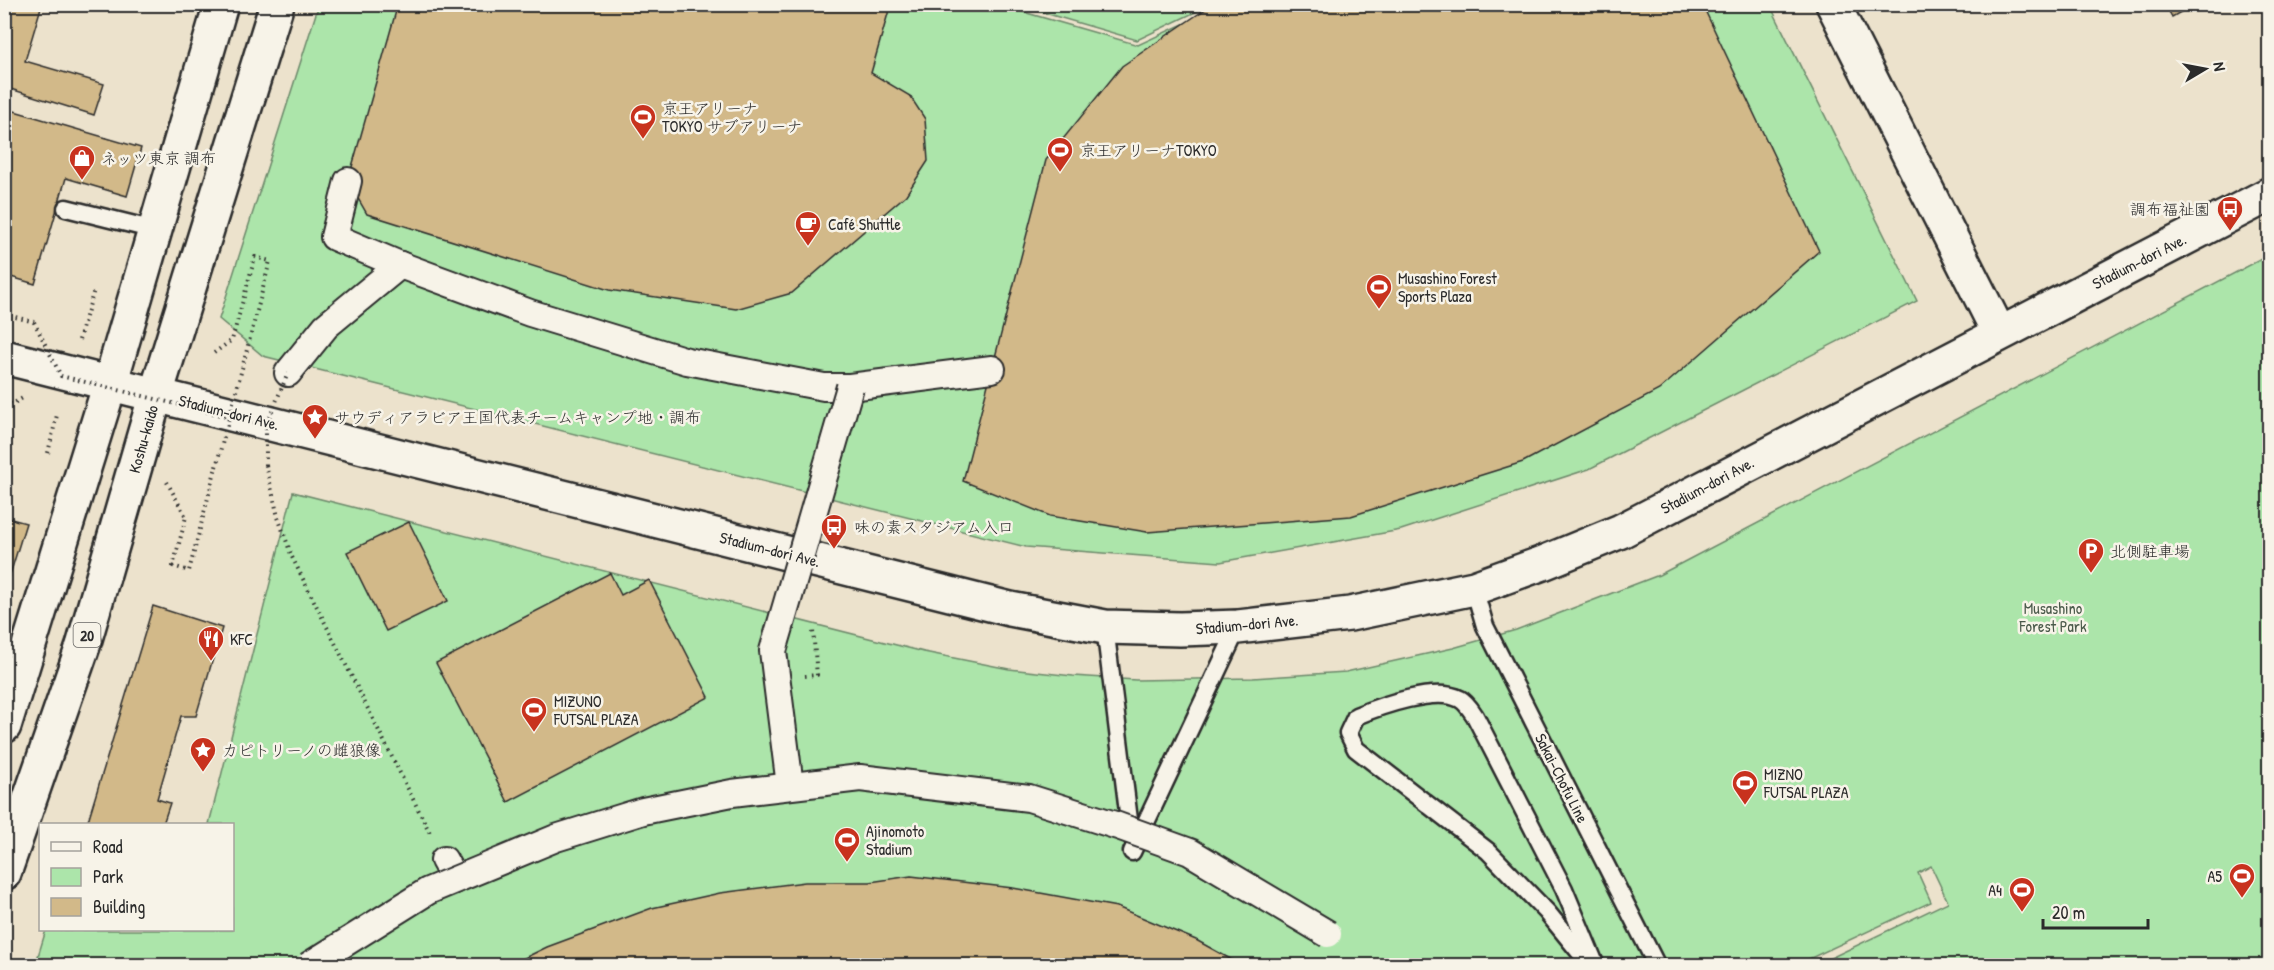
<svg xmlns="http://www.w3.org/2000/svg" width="2274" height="970" viewBox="0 0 2274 970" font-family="'Patrick Hand','Klee One',sans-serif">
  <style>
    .green { fill: #ace5aa; stroke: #6c886a; stroke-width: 1.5 }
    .building { fill: #d2b989; stroke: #2b2b2b; stroke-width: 1.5 }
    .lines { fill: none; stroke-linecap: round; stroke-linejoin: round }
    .service-casing { stroke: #2b2b2b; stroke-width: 21 }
    .pedestrian-casing { stroke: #2b2b2b; stroke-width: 30 }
    .tertiary-casing { stroke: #2b2b2b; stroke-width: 38 }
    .trunk-casing { stroke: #2b2b2b; stroke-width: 38 }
    .path { stroke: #2b2b2b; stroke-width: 4; stroke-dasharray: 1.5 4.5; stroke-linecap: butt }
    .service { stroke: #f7f3e8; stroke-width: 16 }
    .pedestrian { stroke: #f7f3e8; stroke-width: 26 }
    .tertiary { stroke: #f7f3e8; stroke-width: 33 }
    .trunk { stroke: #f7f3e8; stroke-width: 33 }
    .pedestrian-bridge-casing { stroke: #2b2b2b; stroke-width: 30; stroke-linecap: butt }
    .path-bridge { stroke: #2b2b2b; stroke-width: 4; stroke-dasharray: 1.5 4.5; stroke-linecap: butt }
    .pedestrian-bridge { stroke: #f7f3e8; stroke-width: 26 }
    .labels { text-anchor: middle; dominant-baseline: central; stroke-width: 5; stroke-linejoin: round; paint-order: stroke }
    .shield { fill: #f7f3e8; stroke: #686764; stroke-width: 1.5 }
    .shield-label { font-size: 15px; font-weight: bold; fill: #2b2b2b }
    .poi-label { font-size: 16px; fill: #2b2b2b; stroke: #f7f3e8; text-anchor: start }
    .street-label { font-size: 16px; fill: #2b2b2b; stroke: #f7f3e8 }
    .park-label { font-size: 16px; fill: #4b5a4b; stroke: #f7f3e8 }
  </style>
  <rect width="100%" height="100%" fill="#ece2cc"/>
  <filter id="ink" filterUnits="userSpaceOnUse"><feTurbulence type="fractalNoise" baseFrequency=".0167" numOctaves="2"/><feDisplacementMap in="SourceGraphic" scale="12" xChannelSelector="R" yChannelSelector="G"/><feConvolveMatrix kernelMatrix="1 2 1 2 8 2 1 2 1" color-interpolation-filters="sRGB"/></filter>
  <g filter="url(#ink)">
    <g class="green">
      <path d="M319,4l680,1 139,40 86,-40h546l147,296 -328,168 -188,61 -181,32 -194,-15 -763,-191 -44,-37z"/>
      <path d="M1017,5h193l-73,35z"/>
      <path d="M2269,255v710h-453l132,-63 -17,-36 -13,7 13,29 -135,63 -1761,1 11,-36h186v-106h-23l84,-332 631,160 85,17 64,7 63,4 117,-2 93,-6 107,-24 63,-18 143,-55z"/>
    </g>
    <g class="building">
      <path d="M4,4h38l-17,57 79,23 -10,31 -90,-28z"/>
      <path d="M398,4h471l20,6 -18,63 39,23 15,23 3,42 -22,34 -114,98 -56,16 -127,-19 -242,-76 -19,-33z"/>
      <path d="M1213,4h489l117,247 -160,139 -136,72 -172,54 -204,16 -97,-16 -87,-35 83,-321 76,-94z"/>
      <path d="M2165,4h30l-23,13z"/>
      <path d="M4,108l137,40 -14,48 -61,-18 -31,106 -31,-9z"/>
      <path d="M4,517l22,6 -22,71z"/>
      <path d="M409,522l39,79 -62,30 -39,-79z"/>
      <path d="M610,573l11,22 28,-15 60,117 -201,105 -72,-139z"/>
      <path d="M153,606l69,22 -26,88h-15l-24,83 13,4 -7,21h-76z"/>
      <path d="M911,876l102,12 104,19 79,33 47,26h-735l39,-19 105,-39 68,-15 85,-11h65z"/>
    </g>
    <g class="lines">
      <g class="service-casing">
        <g id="service">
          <path d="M66,208l89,22"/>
          <path d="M1474,588l11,38 172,340"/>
          <path d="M1105,627l26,209"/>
          <path d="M1132,852l106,-225"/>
          <path d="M1591,966l-44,-54 -59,-61 -132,-102 -8,-16 8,-17c24,-10 80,-30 104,-17 6,3 11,11 15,17l89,173 32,77"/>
        </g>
      </g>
      <g class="pedestrian-casing">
        <g id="pedestrian">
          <path d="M348,181l-14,56 66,28 130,48 157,48 137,26h26l142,-18"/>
          <path d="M288,373l38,-47 74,-61"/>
          <path d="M444,860l11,20"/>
        </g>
      </g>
      <g class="tertiary-casing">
        <g id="tertiary">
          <path d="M1833,4l166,329"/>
          <path d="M4,357l1006,252 95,18 75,2 58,-2 112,-13 124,-26 69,-25 78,-32 649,-337"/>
        </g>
      </g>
      <g class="trunk-casing">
        <g id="trunk">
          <path d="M4,726l106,-342 111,-380"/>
          <path d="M4,873l79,-227 73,-252 121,-390"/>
        </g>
      </g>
      <g class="path">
        <path d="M4,314l30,8"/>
        <path d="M79,340l15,-50"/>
        <path d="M214,353l18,-13 23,-83 15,4 -26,100"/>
        <path d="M4,402l8,2 11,-6"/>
        <path d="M48,453l9,-38"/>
        <path d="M266,465l12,52 14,40 139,278"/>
        <path d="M167,482l19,35 -13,49 16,5 27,-104"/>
        <path d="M805,676l12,-1 -4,-44"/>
      </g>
      <use href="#service" class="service"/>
      <use href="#pedestrian" class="pedestrian"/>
      <use href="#tertiary" class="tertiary"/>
      <use href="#trunk" class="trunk"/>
      <g class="pedestrian-bridge-casing">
        <g id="pedestrian-bridge">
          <path d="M790,786l-17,-135 77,-264"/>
          <path d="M308,966l120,-75 128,-53 87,-27 89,-18 128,-15 169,20 89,28 72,26 138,82"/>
        </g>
      </g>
      <g class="path-bridge">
        <path d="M34,322l27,54 205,50"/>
        <path d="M266,465v-39l22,-53"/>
        <path d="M216,467l28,-106"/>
      </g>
      <use href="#pedestrian-bridge" class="pedestrian-bridge"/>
    </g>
  </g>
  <defs>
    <g id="stadium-pin" transform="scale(1.35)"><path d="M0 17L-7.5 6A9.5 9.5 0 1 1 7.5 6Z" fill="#c8321e" stroke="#f7f3e8"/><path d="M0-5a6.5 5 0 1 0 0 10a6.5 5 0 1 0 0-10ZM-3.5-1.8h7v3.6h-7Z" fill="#fff"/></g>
    <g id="shop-pin" transform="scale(1.35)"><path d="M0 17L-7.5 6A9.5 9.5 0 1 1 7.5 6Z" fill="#c8321e" stroke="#f7f3e8"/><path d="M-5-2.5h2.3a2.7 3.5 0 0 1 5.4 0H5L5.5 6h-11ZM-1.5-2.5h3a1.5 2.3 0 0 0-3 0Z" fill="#fff"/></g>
    <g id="bus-pin" transform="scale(1.35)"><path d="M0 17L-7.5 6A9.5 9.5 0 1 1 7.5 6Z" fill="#c8321e" stroke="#f7f3e8"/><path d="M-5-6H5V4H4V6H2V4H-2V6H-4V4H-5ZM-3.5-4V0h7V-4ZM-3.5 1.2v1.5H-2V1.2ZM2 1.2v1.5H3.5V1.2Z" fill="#fff"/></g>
    <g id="cafe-pin" transform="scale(1.35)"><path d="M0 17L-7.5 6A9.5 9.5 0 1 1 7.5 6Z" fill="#c8321e" stroke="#f7f3e8"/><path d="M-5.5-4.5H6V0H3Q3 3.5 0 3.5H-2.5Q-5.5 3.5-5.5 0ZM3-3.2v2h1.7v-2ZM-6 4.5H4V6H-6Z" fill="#fff"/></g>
    <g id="sight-pin" transform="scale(1.35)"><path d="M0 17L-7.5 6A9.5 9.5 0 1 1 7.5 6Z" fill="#c8321e" stroke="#f7f3e8"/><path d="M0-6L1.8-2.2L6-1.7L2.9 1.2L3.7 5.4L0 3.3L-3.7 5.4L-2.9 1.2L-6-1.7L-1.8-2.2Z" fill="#fff"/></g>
    <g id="parking-pin" transform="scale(1.35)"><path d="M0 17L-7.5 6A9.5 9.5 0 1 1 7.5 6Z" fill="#c8321e" stroke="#f7f3e8"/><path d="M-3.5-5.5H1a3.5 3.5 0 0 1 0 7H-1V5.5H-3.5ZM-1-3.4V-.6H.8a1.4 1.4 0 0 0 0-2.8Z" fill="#fff"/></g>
    <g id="restaurant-pin" transform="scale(1.35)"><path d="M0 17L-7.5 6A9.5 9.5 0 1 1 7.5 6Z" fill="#c8321e" stroke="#f7f3e8"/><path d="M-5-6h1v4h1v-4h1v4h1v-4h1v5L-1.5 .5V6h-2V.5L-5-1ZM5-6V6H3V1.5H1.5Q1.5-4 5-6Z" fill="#fff"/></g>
  </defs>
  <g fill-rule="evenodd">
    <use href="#stadium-pin" x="643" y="117"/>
    <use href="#stadium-pin" x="1060" y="150"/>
    <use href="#shop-pin" x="82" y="158"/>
    <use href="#bus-pin" x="2230" y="209"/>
    <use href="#cafe-pin" x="808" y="224"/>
    <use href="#stadium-pin" x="1379" y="287"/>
    <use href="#sight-pin" x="315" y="417"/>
    <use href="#bus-pin" x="834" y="527"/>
    <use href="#parking-pin" x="2091" y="551"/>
    <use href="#restaurant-pin" x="211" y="639"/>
    <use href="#stadium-pin" x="534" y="710"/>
    <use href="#sight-pin" x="203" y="750"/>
    <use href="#stadium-pin" x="1745" y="783"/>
    <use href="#stadium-pin" x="847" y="840"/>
    <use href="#stadium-pin" x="2242" y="876"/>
    <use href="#stadium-pin" x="2022" y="890"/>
  </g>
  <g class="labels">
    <rect class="shield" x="73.5" y="623" width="27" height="24" rx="4.5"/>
    <g class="shield-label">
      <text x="87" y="635">20</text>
    </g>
    <g class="poi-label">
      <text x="662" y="108">京王アリーナ<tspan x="662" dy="18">TOKYO サブアリーナ</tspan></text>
      <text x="1080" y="150">京王アリーナTOKYO</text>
      <text x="101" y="158">ネッツ東京 調布</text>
      <text x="2210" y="209" text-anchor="end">調布福祉園</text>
      <text x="828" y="224">Café Shuttle</text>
      <text x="1398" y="278">Musashino Forest<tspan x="1398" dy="18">Sports Plaza</tspan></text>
      <text x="334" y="417">サウディアラビア王国代表チームキャンプ地・調布</text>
      <text x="854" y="527">味の素スタジアム入口</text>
      <text x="2110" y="551">北側駐車場</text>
      <text x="230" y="639">KFC</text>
      <text x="554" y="701">MIZUNO<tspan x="554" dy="18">FUTSAL PLAZA</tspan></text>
      <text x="222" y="750">カピトリーノの雌狼像</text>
      <text x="1764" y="774">MIZNO<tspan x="1764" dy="18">FUTSAL PLAZA</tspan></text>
      <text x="866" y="831">Ajinomoto<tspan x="866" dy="18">Stadium</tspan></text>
      <text x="2222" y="876" text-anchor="end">A5</text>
      <text x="2002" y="890" text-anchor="end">A4</text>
    </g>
    <g class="street-label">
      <text transform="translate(2139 261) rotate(-27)">Stadium-dori Ave.</text>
      <text transform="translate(229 412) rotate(14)">Stadium-dori Ave.</text>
      <text transform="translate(143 439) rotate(-74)">Koshu-kaido</text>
      <text transform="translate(1707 485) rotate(-28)">Stadium-dori Ave.</text>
      <text transform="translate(770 549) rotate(14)">Stadium-dori Ave.</text>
      <text transform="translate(1247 624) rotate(-5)">Stadium-dori Ave.</text>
      <text transform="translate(1562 778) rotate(63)">Sakai-Chofu Line</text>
    </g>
    <g class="park-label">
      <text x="2053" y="608">Musashino<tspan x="2053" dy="18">Forest Park</tspan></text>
    </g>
  </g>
  <rect width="2274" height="970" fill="none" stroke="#f7f3e8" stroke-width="24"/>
  <rect x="12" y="12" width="2250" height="946" fill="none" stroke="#2b2b2b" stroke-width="2" filter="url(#ink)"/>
  <rect x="39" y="823" width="195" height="108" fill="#f7f3e8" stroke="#a5a39c" stroke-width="1.5"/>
  <rect x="51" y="842" width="30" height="9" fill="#f7f3e8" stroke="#a5a39c" stroke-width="1.5"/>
  <text x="93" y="853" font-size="18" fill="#2b2b2b">Road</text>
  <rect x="51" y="868" width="30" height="18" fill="#ace5aa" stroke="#a5a39c" stroke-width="1.5"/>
  <text x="93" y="883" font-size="18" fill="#2b2b2b">Park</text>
  <rect x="51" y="898" width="30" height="18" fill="#d2b989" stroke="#a5a39c" stroke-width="1.5"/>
  <text x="93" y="913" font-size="18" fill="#2b2b2b">Building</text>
  <g transform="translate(2205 69) rotate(80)" stroke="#f7f3e8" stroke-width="4.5" paint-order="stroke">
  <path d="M0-4.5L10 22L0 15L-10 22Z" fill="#2b2b2b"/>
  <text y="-9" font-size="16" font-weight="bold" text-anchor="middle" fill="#2b2b2b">N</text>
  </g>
  <path d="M2043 919v9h105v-9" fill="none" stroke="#2b2b2b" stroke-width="3"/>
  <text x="2052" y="919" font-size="18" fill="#2b2b2b" stroke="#f7f3e8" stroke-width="4.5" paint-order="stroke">20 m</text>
</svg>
